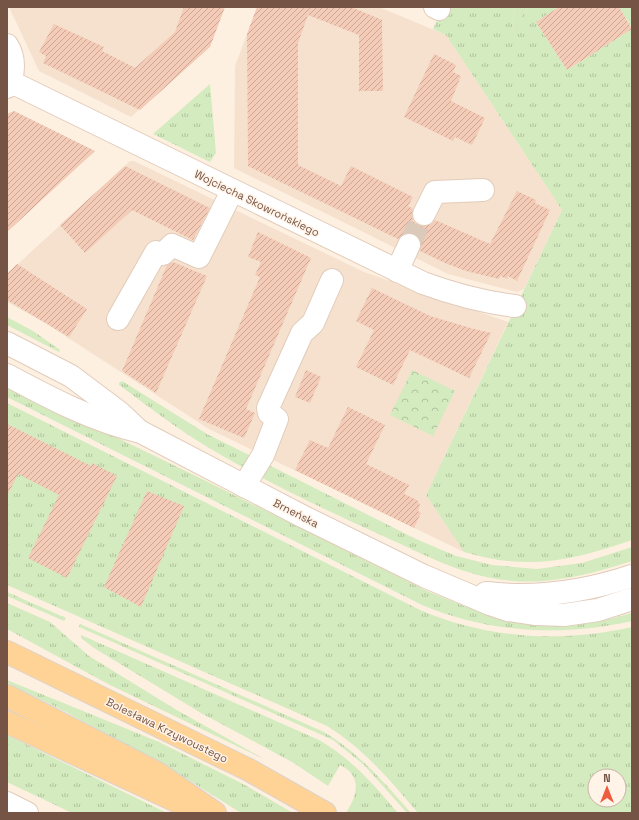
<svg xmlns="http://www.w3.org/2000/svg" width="639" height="820" viewBox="0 0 639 820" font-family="'Space Grotesk',sans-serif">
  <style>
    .residential { fill: #f5e1ce }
    .grass { fill: url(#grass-tufts); fill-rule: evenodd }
    .park { fill: url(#park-crowns) }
    .garden { fill: #d3ebbe }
    .building { fill: url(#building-hatch) }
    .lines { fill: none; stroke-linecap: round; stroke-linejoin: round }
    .minor-tunnel { stroke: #dbc9ba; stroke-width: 22; stroke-dasharray: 22 11; stroke-linecap: butt }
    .minor-casing { stroke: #e2ccbb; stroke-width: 24 }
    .major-casing { stroke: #dbd3cf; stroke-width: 24 }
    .minor { stroke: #fff; stroke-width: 22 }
    .major { stroke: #ffd295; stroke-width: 22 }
    .labels { text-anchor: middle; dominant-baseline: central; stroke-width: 3; stroke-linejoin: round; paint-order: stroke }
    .street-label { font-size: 11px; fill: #755446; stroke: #fff4e7 }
  </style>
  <defs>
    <pattern id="grass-tufts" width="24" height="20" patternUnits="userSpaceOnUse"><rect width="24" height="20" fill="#d3ebbe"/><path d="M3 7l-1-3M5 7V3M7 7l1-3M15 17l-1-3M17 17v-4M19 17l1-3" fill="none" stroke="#b0c19c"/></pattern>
    <pattern id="park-crowns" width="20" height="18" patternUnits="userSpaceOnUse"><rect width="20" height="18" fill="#d3ebbe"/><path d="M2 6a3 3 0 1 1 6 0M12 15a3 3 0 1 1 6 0" fill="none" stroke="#b0c19c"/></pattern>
    <pattern id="building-hatch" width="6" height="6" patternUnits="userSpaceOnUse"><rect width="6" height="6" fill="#f4cbb6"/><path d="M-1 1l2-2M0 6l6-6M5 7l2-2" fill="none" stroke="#caa796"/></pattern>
  </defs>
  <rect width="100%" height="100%" fill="#fdf0e0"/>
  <g class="residential">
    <path d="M9,7h211l-12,41 -77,69 -92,-46z"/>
    <path d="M257,7h122l67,28 116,175 -38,79 -7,3 -69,-18 -214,-106 1,-102z"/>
    <path d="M130,161h4l230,111 144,50 -82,173 38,57 -255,-123 -164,-106 -38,-21v-28z"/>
  </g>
  <g class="grass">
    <path d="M443,7h72l-3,22 17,-22h30l-23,15 31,48 65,-41v511c-61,21 -104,31 -168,12l-38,-57 136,-285 -116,-175 -13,-6z"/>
    <path d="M619,7h13v21z"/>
    <path d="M210,84l6,69 -6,9 -57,-28z"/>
    <path d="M7,317l26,14 27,19 -1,2 -52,-27z"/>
    <path d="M122,381l85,53 209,105 40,17 36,9 45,4 45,-6 50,-16v14c-42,13 -83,25 -127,19 -44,-5 -82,-26 -122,-44 -64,-29 -130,-60 -190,-98 -25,-16 -49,-35 -74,-53v-2z"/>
    <path d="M7,384l195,95 225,112 37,15 26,7 93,10 27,-4 22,-6v8c-71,16 -143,12 -210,-16l-415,-208z"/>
    <path d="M7,403l413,207c68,29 140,33 212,17v186h-214c-28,-33 -54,-64 -91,-87l-320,-141zM595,776h24v24h-24z"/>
    <path d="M7,592l59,26 -2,3 -57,-25z"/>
    <path d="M7,603l43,19 39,34 86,53 89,50 -156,-75 -101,-55z"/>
    <path d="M80,624l244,108c36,22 59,49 87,81h-4l-43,-48 -31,-25 -254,-113z"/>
    <path d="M81,635l238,105c33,19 55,45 79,73h-52c11,-17 17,-37 -6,-48l-12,21 -36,-24 -91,-49 -107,-65 -13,-10z"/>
    <path d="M7,680l152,62 86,43 48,28h-52l-54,-34 -121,-67 -59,-29z"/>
    <path d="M7,735l160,78h-95l-65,-31z"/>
  </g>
  <path class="park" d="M412,370l43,21 -22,45 -43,-21z"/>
  <path class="garden" d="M515,7h14l-17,23z"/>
  <g class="building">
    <path d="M184,7h41l-15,40 -70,63 -97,-47 3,-7 -7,-4 15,-28 50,23 -2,4 33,17 40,-36z"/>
    <path d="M257,7h94l31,13 1,71h-24v-56l-51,-20 -10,28v122l43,21 10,-20 62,31 -5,9 5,3 -1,6 1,6 5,4 7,1 6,-2 4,-4 55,24 27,-53 19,9 -1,3 15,7 -33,71 -9,-5 -1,3 -7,-3 -1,3 -33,-8 -21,-8 -25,-12 1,-8 -2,-5 -4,-4 -8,-1 -5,2 -4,4 -150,-73 -1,-132z"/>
    <path d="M559,7h60l13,22 -65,41 -31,-48z"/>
    <path d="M434,54l22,11 -3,7 8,4 -10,25 34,17 -13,27 -17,-8 -2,4 -49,-24z"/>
    <path d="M14,111l81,40 -88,81v-118z"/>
    <path d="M125,166l85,42 -17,32 -61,-30 -47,43 -25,-28z"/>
    <path d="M258,232l53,26 -65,151 9,4 -11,25 -45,-19 61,-142 -5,-2 6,-13 -13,-5z"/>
    <path d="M173,262l34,14 -51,117 -34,-22 45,-106z"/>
    <path d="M17,264l70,45 -18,28 -62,-37v-26z"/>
    <path d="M372,288l58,28 44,13 17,4 -22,45 -59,-28 -17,35 -37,-18 18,-37 -18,-9z"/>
    <path d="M306,370l15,7 -11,26 -15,-6z"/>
    <path d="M348,407l37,18 -19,39 43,21 -5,9 13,6 3,5 -2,6 3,2 -7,15 -119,-58 15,-30 18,8z"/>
    <path d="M7,424l84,42 1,-3 25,13 -50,102 -39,-20 31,-63 -41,-21 -11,22z"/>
    <path d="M147,491l37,15 -43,101 -37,-20z"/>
  </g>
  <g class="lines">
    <path class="minor-tunnel" d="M409,245l15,-31"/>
    <g class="minor-casing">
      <g id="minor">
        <path d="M435,7l4,2"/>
        <path d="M7,45c8,12 8,30 0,42"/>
        <path d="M7,80l416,203c30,11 59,19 92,23"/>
        <path d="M424,214l11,-22 48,-2"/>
        <path d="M397,271l12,-26"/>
        <path d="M118,319l38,-67 7,2 9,-9 27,12 33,-66"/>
        <path d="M7,343l64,33 48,36 18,17"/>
        <path d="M7,375c43,23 86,46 134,57l161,84 122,60 66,28 18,6 28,4 28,1 34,-5 34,-11"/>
        <path d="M244,486l19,-31 14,-36 -8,-6 -1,-5 34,-75 11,-10 19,-43"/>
        <path d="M486,593c51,6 98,-1 146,-17"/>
        <path d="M7,803l20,10"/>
      </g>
    </g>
    <g class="major-casing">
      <g id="major">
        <path d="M7,652l242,118 76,43"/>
        <path d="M7,696l150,77 58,40"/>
        <path d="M7,722l182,85"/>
      </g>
    </g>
    <use href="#minor" class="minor"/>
    <use href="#major" class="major"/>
  </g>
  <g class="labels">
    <g class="street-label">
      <text transform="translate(257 203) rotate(26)">Wojciecha Skowrońskiego</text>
      <text transform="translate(296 513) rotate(27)">Brneńska</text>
      <text transform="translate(167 730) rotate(26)">Bolesława Krzywoustego</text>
    </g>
  </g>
  <rect width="639" height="820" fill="none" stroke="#755446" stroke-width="16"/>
  <g transform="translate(607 788)"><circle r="19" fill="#fff4e7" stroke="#c8b4a7"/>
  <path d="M0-3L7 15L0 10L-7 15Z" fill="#ef5b3e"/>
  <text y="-6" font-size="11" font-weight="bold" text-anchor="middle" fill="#755446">N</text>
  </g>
</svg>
